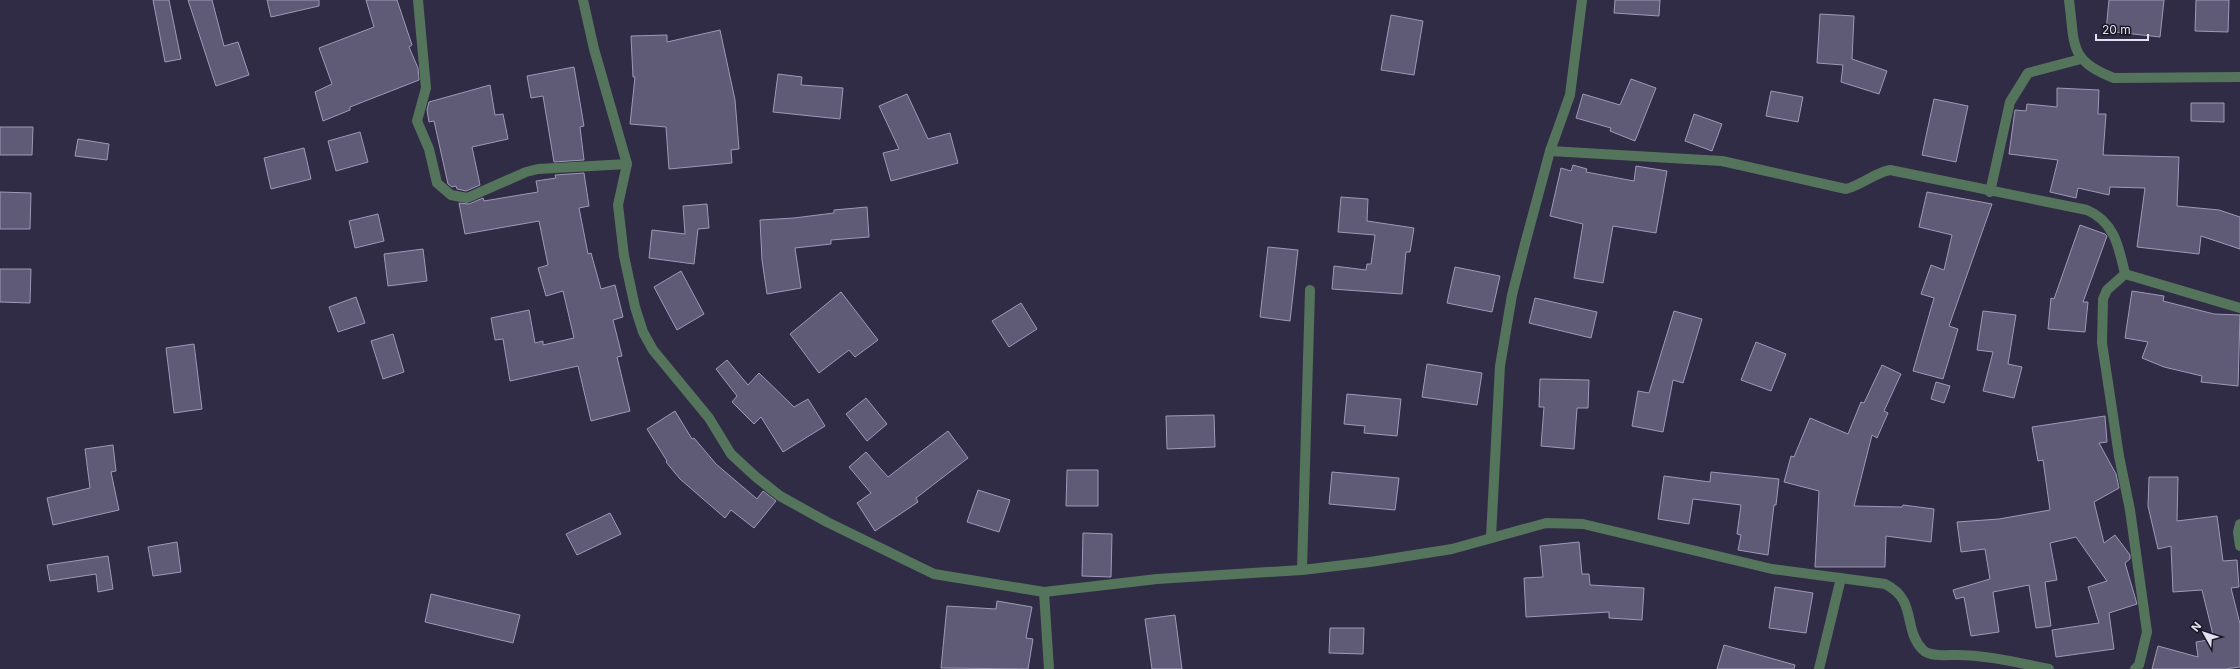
<svg xmlns="http://www.w3.org/2000/svg" width="2240" height="669" viewBox="0 0 2240 669" font-family="Inter,sans-serif">
  <style>
    .building { fill: #5f5b76; stroke: #9e99b7 }
    .lines { fill: none; stroke-linecap: round; stroke-linejoin: round }
    .street { stroke: #55745c; stroke-width: 10 }
  </style>
  <rect width="100%" height="100%" fill="#312c45"/>
  <g class="building">
    <path d="M153,0h16l12,59 -16,3z"/>
    <path d="M188,0h24l12,46 14,-4 11,33 -33,11z"/>
    <path d="M267,0h52v6l-48,11z"/>
    <path d="M366,0h31l15,45 -3,2 9,21 1,12 -69,27v3l-27,11 -8,-29 17,-8 -13,-36 55,-21z"/>
    <path d="M1615,0h45l-1,16 -45,-3z"/>
    <path d="M2109,0h55l-4,37 -54,-6z"/>
    <path d="M2196,0h33l-1,32 -33,-1z"/>
    <path d="M1820,14l34,2 -2,43 35,12 -8,23 -38,-12 2,-17 -26,-2z"/>
    <path d="M1391,15l32,6 -9,54 -33,-5z"/>
    <path d="M720,30l15,70 4,49 -8,1 1,13 -63,6 -3,-42 -36,-3 5,-47h-2l-2,-41 36,-1v7z"/>
    <path d="M574,67l10,59 -4,1 4,33 -30,2 -11,-66 -12,2 -4,-22z"/>
    <path d="M778,74l24,3 -1,8 42,3 -3,31 -67,-7z"/>
    <path d="M1631,79l25,9 -21,53 -25,-10 1,-3 -35,-10 7,-24 37,11z"/>
    <path d="M490,85l5,30 8,-1 5,25 -36,8 8,38 -14,6 -9,-2 -1,-3 -4,1 -4,-3 -14,-63 -5,1 -2,-12 2,-8z"/>
    <path d="M2057,88l42,2 -1,24h8l-3,41 76,2 -2,49 42,4 21,7v32l-39,-13 -2,18 -62,-7 8,-59 -35,-1 -1,8 -31,-7 -2,10 -26,-6 8,-32 -49,-6 6,-44 11,1 1,-7 30,3z"/>
    <path d="M1771,91l32,6 -5,25 -32,-6z"/>
    <path d="M907,94l21,45 22,-6 8,30 -67,18 -8,-28 16,-4 -20,-43z"/>
    <path d="M1934,99l34,7 -12,56 -34,-7z"/>
    <path d="M2191,103h33v19l-33,-1z"/>
    <path d="M1694,114l28,10 -10,27 -27,-10z"/>
    <path d="M0,127h33l-1,28h-32z"/>
    <path d="M360,132l8,30 -32,9 -8,-30z"/>
    <path d="M78,139l31,5 -2,16 -32,-4z"/>
    <path d="M304,148l7,31 -40,10 -7,-31z"/>
    <path d="M1573,165l14,4 -1,3 48,9 2,-15 31,5 -11,62 -43,-7 -10,57 -29,-5 9,-54 -33,-8 11,-48 10,3z"/>
    <path d="M584,173l5,33 -10,2 9,46 3,-1 10,36 14,-4 8,32 -10,3 9,36 -5,1 13,54 -39,10 -13,-55 -68,15 -7,-42 -8,1 -4,-22 38,-8 6,33 8,-2v4l31,-7 -11,-47 -17,5 -8,-28 10,-3 -9,-44 -74,13 -6,-31 10,1 14,-6 1,3 54,-9 -2,-11 20,-3 -1,-3z"/>
    <path d="M0,192l31,1 -1,36h-30z"/>
    <path d="M1927,192l65,12 -43,122 9,3 -15,50 -30,-8 21,-73 -13,-4 10,-29 13,5 8,-35 -33,-8z"/>
    <path d="M1341,197l27,2 -1,22 47,7 -4,24h-4l-4,42 -70,-5 2,-23 32,4 1,-6h4l4,-29 -37,-3z"/>
    <path d="M707,204l2,24 -11,1 -4,35 -45,-6 3,-28 33,4 -2,-28z"/>
    <path d="M867,207l2,30 -38,3v4l-36,4 6,40 -34,6 -5,-34 -2,-40 34,-2 40,-5v-3z"/>
    <path d="M378,214l6,27 -29,7 -6,-27z"/>
    <path d="M2080,225l25,9 2,2 -24,66h5l-3,30 -37,-3 3,-31 3,1z"/>
    <path d="M1268,247l30,3 -8,71 -30,-4z"/>
    <path d="M423,249l4,32 -39,5 -4,-32z"/>
    <path d="M1455,267l45,9 -8,36 -45,-9z"/>
    <path d="M0,269h31l-1,34 -30,-1z"/>
    <path d="M681,271l23,43 -27,16 -23,-43z"/>
    <path d="M2132,291l32,5 -1,5 51,13 26,1 -2,71 -37,-4 1,-6 -38,-9 -22,-9 6,-16 -23,-4z"/>
    <path d="M841,292l37,48 -23,17 -6,-7 -30,23 -29,-39z"/>
    <path d="M356,297l9,26 -27,9 -9,-25z"/>
    <path d="M1535,298l62,14 -6,26 -62,-15z"/>
    <path d="M1021,303l16,26 -28,18 -17,-26z"/>
    <path d="M1674,311l28,8 -19,64 -10,-3 -10,52 -31,-6 6,-35 11,2z"/>
    <path d="M1983,311l33,4 -8,49 14,3 -8,31 -31,-7 10,-39 -16,-2z"/>
    <path d="M393,334l11,38 -21,7 -12,-38z"/>
    <path d="M1756,342l30,12 -15,37 -30,-11z"/>
    <path d="M194,344l8,65 -28,4 -8,-65z"/>
    <path d="M727,360l21,25 11,-12 35,34 14,-8 17,27 -42,26 -22,-35 -7,7 -22,-22 5,-6 -21,-27z"/>
    <path d="M1427,364l55,9 -5,32 -55,-8z"/>
    <path d="M1882,365l19,9 -17,37 4,2 -11,25 -5,-3 -18,71 48,1 1,-2 31,4 -3,33 -45,-6 -1,31h-70l4,-76 -35,-9 7,-26 3,1 16,-39 38,16 13,-32 3,1z"/>
    <path d="M1540,379l49,1 -1,28h-11l-3,41 -33,-3 3,-39h-5z"/>
    <path d="M1936,382l14,4 -6,17 -13,-4z"/>
    <path d="M1347,394l54,5 -4,37 -33,-3 1,-7 -21,-2z"/>
    <path d="M866,398l21,26 -20,17 -21,-27z"/>
    <path d="M675,411l17,28 2,-1 22,26 41,35 6,-8 13,10 -22,27 -23,-18 -6,8 -45,-39 -14,-17 1,-1 -20,-32z"/>
    <path d="M1214,415l1,32 -48,2 -1,-33z"/>
    <path d="M2105,416l2,26 -8,1 17,31 3,14 -25,14 10,41 11,-8 15,20v4l-5,4 12,41 -28,9 5,36 -58,8 -4,-27 47,-7 -11,-36 19,-6 -31,-44 -26,6 7,37 -12,2 6,44 -15,2 -7,-43 -36,7 6,40 -28,4 -7,-39 -8,2 -3,-9 37,-11 -5,-30 -24,3 -4,-30 42,-3 51,-9 -7,-50 -5,1 -6,-34z"/>
    <path d="M948,431l20,27 -52,40 2,4 -43,29 -18,-28 14,-10 -22,-26 17,-15 22,25z"/>
    <path d="M113,445l3,26 -5,1 8,38 -66,15 -6,-27 43,-10 -5,-39z"/>
    <path d="M1067,470h31v36h-32z"/>
    <path d="M1332,472l67,6 -4,32 -66,-6z"/>
    <path d="M1711,472l68,7 -3,26h-2l-6,50 -30,-5 3,-15 -4,-1 4,-29 -48,-6 -4,25 -31,-5 6,-43 46,6z"/>
    <path d="M2149,477h29l-1,44 40,-5 6,45 14,-1 2,27 -8,1 9,36v43l-15,2h-73l6,-23 40,11 -2,-15 18,-3 -12,-49 -29,2 -2,-46 -13,3 -10,-43z"/>
    <path d="M978,490l32,10 -11,32 -32,-10z"/>
    <path d="M610,513l11,21 -44,21 -11,-21z"/>
    <path d="M1083,533l29,1 -1,43 -29,-1z"/>
    <path d="M177,542l4,30 -28,4 -5,-29z"/>
    <path d="M1579,542l3,32h7l1,11 54,3 -2,32 -33,-2v-6l-83,5 -2,-39 19,-1 -3,-31z"/>
    <path d="M108,556l5,33 -15,3 -2,-18 -46,7 -3,-16z"/>
    <path d="M1775,587l38,6 -7,40 -37,-5z"/>
    <path d="M431,594l89,21 -7,28 -88,-21z"/>
    <path d="M997,601l35,6 -6,31 7,1 -5,30 -87,-1 6,-62 49,3z"/>
    <path d="M1175,615l7,54h-30l-7,-50z"/>
    <path d="M1330,628h34l-1,26 -34,-1z"/>
    <path d="M1724,645l71,20 -1,4h-77z"/>
  </g>
  <g class="lines">
    <g class="street">
      <path d="M418,0l8,88 -9,33 12,28 8,34 14,12 16,3 59,-26 12,-3 89,-5"/>
      <path d="M583,0l11,49 33,115 -9,41 6,51 11,51 8,25 10,18 56,68 22,36 25,23 24,19 47,26 107,52 110,18 113,-13 145,-9 68,-8 82,-13 94,-26 37,1 189,45 113,15c33,16 17,45 38,66 7,7 23,5 33,5 31,0 63,8 93,14"/>
      <path d="M2069,0c6,44 -1,61 45,78l126,-1"/>
      <path d="M1550,151l172,10 124,28c16,-4 28,-16 44,-19l197,40c28,12 32,38 38,64"/>
      <path d="M1990,192l20,-90 18,-29 53,-14"/>
      <path d="M2240,524l-2,8 2,14"/>
      <path d="M1491,537l9,-171 12,-71 13,-51 25,-93 20,-56 12,-95"/>
      <path d="M1302,570l8,-280"/>
      <path d="M1044,592l5,77"/>
      <path d="M1819,669l22,-91"/>
      <path d="M2135,669l4,-4 8,-33 -17,-122 -11,-54 -17,-113 1,-44 4,-9 18,-16 115,34"/>
    </g>
  </g>
  <g transform="translate(2204 633) rotate(309)" stroke="#181622" stroke-width="3" paint-order="stroke">
  <path d="M0-3L7 15L0 10L-7 15Z" fill="#e3e1f1"/>
  <text y="-6" font-size="11" font-weight="bold" text-anchor="middle" fill="#e3e1f1">N</text>
  </g>
  <path d="M2096 34v6h52v-6" fill="none" stroke="#e3e1f1" stroke-width="2"/>
  <text x="2102" y="34" font-size="12" fill="#e3e1f1" stroke="#181622" stroke-width="3" paint-order="stroke">20 m</text>
</svg>
